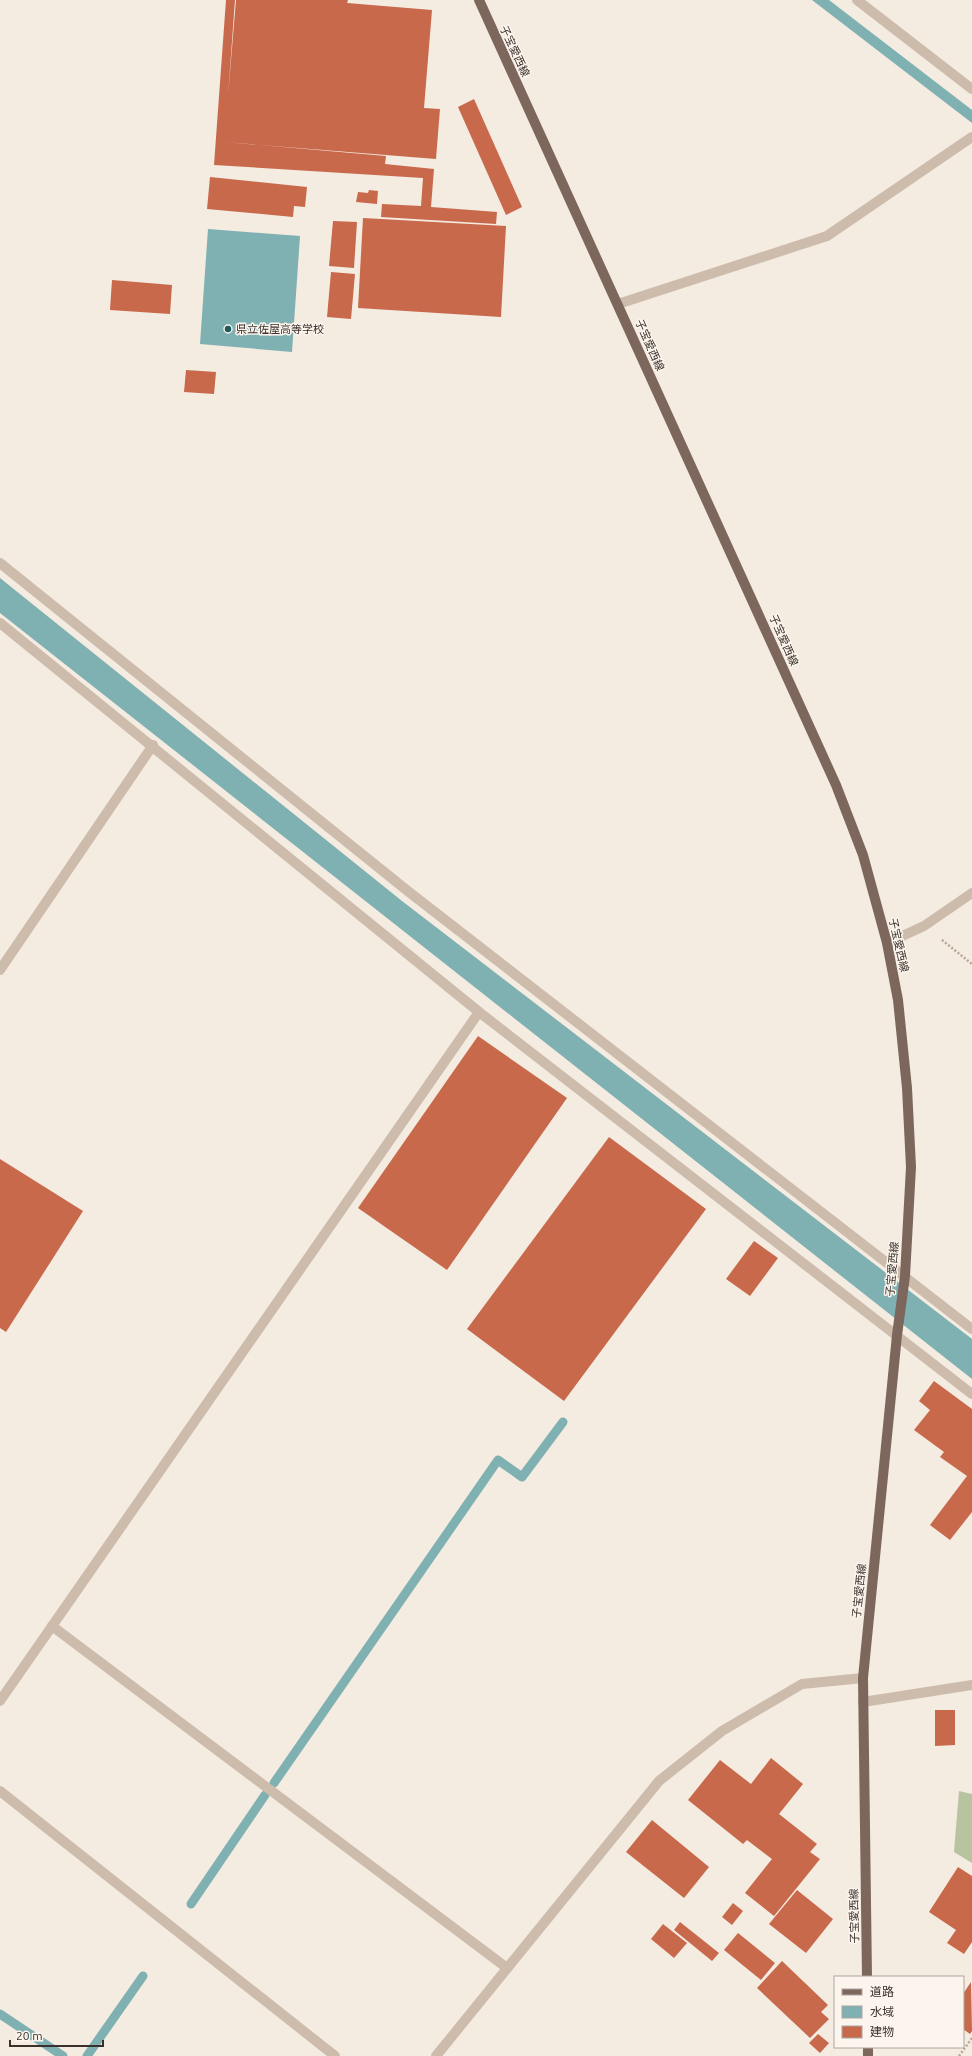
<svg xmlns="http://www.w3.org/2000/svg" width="972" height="2056" viewBox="0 0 972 2056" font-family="Ubuntu,'Noto Sans JP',sans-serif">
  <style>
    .green { fill: #b8c4a0 }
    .water { fill: #7fb0b2 }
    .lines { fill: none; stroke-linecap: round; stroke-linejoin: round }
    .stream { stroke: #7fb0b2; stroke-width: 9 }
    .building { fill: #c8694b }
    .path { stroke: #b9a596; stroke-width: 2.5; stroke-dasharray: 2 2; stroke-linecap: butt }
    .minor { stroke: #cdbbac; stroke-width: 10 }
    .major { stroke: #7d675c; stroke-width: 10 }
    .poi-dot { fill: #1f5a5e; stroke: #fbf5ee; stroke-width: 1.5 }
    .labels { text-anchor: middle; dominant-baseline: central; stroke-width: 3; stroke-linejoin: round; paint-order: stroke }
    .street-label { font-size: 11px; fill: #3b302b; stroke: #fbf5ee }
    .poi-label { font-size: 11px; fill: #3b302b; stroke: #fbf5ee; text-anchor: start }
  </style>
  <rect width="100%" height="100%" fill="#f4ebe1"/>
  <path class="green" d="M959,1791l13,3v69l-18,-11z"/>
  <g class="water">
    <path d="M812,0h17l143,110v13z"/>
    <path d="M208,229l92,7 -8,116 -92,-8z"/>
    <path d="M0,578l402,323 570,438v40l-972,-766z"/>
  </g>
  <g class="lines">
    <g class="stream">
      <path d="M274,1783l224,-323 24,17 41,-55"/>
      <path d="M191,1904l74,-109"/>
      <path d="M0,2014l63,42"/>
      <path d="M87,2056l56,-80"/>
    </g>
  </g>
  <g class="building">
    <path d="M226,0h9l-7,96 8,-96h112l-1,3 85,7 -8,98 16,1 -4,50 -212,-17 162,14 -1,8 49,5 -3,38 66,5 -1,12 -115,-7 1,-13 39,2 2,-28 -209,-13z"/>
    <path d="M474,99l48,108 -16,8 -48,-108z"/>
    <path d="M210,177l97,10 -2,20 -11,-1 -1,11 -86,-8z"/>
    <path d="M369,190l9,1 -1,13 -21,-2 2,-10 10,1z"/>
    <path d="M363,218l143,8 -5,91 -143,-9z"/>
    <path d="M333,221l24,1 -3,46 -25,-2z"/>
    <path d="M331,272l24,2 -4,45 -24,-2z"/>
    <path d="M112,280l60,5 -2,29 -60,-4z"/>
    <path d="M186,370l30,2 -2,22 -30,-2z"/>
    <path d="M478,1036l89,62 -120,172 -89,-62z"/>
    <path d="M609,1137l97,72 -142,192 -97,-72z"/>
    <path d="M0,1159l83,52 -77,121 -6,-4z"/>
    <path d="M754,1241l24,17 -28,38 -24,-17z"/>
    <path d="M934,1381l38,28v103l-22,28 -20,-15 37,-49 -27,-19 4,-5 -30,-22 16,-20 -11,-9z"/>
    <path d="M935,1710h20v35l-20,1z"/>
    <path d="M771,1758l32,26 -24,30 38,30 -7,8 10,7 -46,57 -29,-23 27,-34 -25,-19 -4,4 -55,-44 32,-40 31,24z"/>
    <path d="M652,1820l57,47 -25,31 -58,-46z"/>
    <path d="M958,1867l14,9v66l-8,12 -17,-11 9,-13 -27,-18z"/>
    <path d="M797,1890l36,29 -27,34 -37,-29z"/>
    <path d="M733,1903l10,8 -11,14 -10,-8z"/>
    <path d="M680,1922l39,31 -7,8 -38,-31z"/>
    <path d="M663,1924l24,19 -13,15 -23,-19z"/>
    <path d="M738,1933l37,30 -14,17 -37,-30z"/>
    <path d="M782,1961l46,44 -7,7 8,7 -19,19 -53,-50z"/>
    <path d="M971,1982l1,49 -2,3 -7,-5v-35z"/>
    <path d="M818,2034l11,9 -9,10 -11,-10z"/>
  </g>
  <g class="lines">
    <g class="path">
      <path d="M942,940l30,24"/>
      <path d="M959,2056l13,-18"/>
    </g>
    <g class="minor">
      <path d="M857,0l115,89"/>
      <path d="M618,304l209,-68 145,-99"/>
      <path d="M0,563l409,329 563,437"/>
      <path d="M0,623l479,389 493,382"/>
      <path d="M887,943l37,-17 48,-33"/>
      <path d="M0,970l153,-225"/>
      <path d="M52,1626l455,342"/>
      <path d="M0,1701l479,-689"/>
      <path d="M863,1702l109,-17"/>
      <path d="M0,1791l335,265"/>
      <path d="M436,2056l223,-275 63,-50 80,-47 61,-6"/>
    </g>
    <g class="major">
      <path d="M479,0l357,785 27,70 24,88 11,57 9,88 4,79 -6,109 -8,59 -34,343 4,299"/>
      <path d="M868,2047v9"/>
    </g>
  </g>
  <circle class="poi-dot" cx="228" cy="329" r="4"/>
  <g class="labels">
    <g class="street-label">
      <text transform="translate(515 51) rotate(65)">子宝愛西線</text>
      <text transform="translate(650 345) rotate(66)">子宝愛西線</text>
      <text transform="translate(784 640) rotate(66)">子宝愛西線</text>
      <text transform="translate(899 945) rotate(77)">子宝愛西線</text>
      <text transform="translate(892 1269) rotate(-85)">子宝愛西線</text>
      <text transform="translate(859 1591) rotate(-84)">子宝愛西線</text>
      <text transform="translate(854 1916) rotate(-91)">子宝愛西線</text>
    </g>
    <g class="poi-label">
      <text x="236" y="329">県立佐屋高等学校</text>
    </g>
  </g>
  <rect x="834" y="1976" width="130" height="72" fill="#fbf5ee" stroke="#aea6a0"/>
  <rect x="842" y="1989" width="20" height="6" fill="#7d675c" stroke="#aea6a0"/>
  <text x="870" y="1996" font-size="12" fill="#3b302b">道路</text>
  <rect x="842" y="2006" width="20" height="12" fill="#7fb0b2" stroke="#aea6a0"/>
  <text x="870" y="2016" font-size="12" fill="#3b302b">水域</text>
  <rect x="842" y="2026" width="20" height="12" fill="#c8694b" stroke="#aea6a0"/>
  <text x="870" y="2036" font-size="12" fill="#3b302b">建物</text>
  <path d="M10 2040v6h93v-6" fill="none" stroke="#3b302b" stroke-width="2"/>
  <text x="16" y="2040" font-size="12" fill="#3b302b" stroke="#fbf5ee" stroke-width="3" paint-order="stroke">20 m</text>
</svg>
